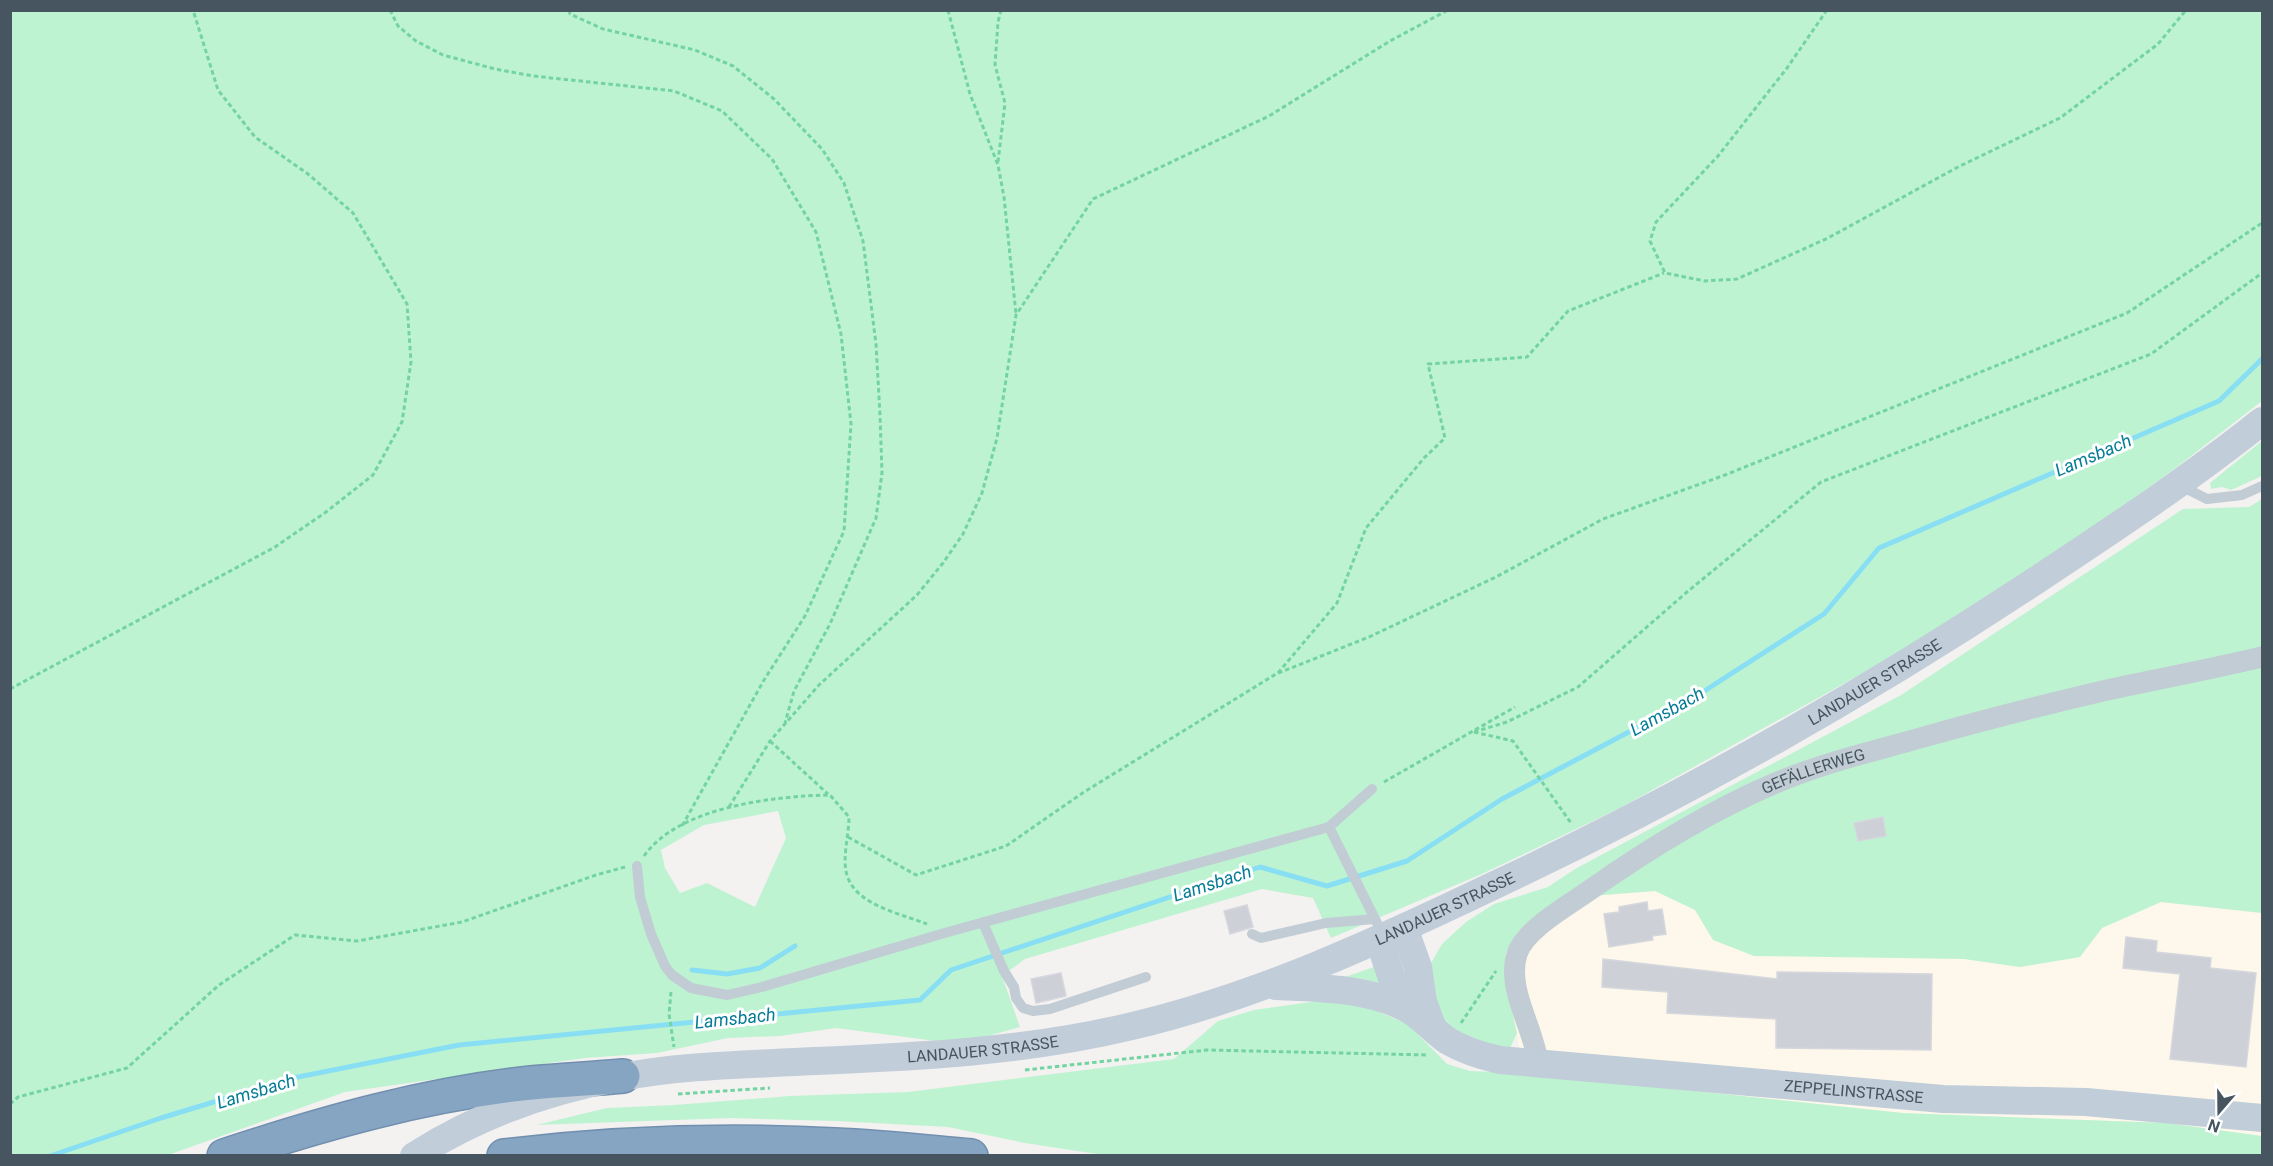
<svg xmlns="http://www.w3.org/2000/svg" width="2273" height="1166" viewBox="0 0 2273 1166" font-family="Roboto,sans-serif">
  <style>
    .commercial { fill: #fdf8eb }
    .green { fill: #bef3d1; fill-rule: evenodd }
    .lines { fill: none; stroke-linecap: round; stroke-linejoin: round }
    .stream { stroke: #88dff3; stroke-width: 5 }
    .building { fill: #cdd0d6; stroke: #d5d7dd; stroke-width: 1.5 }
    .highway-casing { stroke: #7190af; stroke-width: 36 }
    .path { stroke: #73d4a2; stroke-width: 3; stroke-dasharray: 4.5 3; stroke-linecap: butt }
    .lane { stroke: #c1ccd4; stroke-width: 10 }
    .street { stroke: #c1ccd4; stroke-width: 21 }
    .secondary { stroke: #c1cdd9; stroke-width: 28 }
    .highway { stroke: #86a5c3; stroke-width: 33 }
    .labels { text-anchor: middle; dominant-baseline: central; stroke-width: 6; stroke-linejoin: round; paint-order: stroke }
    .street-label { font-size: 16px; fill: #475560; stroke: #fff }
    .water-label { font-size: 18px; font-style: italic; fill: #057c97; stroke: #fff }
  </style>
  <rect width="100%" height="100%" fill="#f4f1f1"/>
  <path class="commercial" d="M1655,891l40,19 18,30 251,19 56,8 60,-10 22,-29 59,-26 101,11v223l-96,-13 -263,-10 -380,-40 -6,-40 -9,-39 -2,-42 13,-21 46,-33z"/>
  <g class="green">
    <path d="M10,11h2252v390l-85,66 -79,57 -174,115 -304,169 -136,65 -153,65 -18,-40 -51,-9 -237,70 -23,17 18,51 -39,11 -45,3 -100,-13 -56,8 -52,2 -71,15 -72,5 -240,34 -177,63h-157zM778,811l8,27 -31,69 -48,-24 -27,10 -15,-25 -4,-18 43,-25z"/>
    <path d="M2262,441v35l-31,14 -9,-3 -11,2 -1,-6z"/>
    <path d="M2262,499v414l-101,-11 -59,26 -22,29 -60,10 -56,-8 -210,-3 -41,-16 -18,-30 -40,-19 -90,7 -46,33 -13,21 2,42 9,39 -7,15 -11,-1 -48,-17 -19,-24 -2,-41 12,-21 24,-22 28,-18 54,-17 27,-18 326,-174 282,-186 66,-2z"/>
    <path d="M1377,966l7,19 -42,-7z"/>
    <path d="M1318,1001l37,1 53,22 39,40 23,7 53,2 380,40 263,10 96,13v19l-1152,1 -85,-13 -77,-16 -113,-6 -104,-3 -195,7 71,-17 67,-3 116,-9 118,-4 266,-33 44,-38 36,-11z"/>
  </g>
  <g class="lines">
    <g class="stream">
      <path d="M692,970l35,4 33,-6 35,-22"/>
      <path d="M50,1156l111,-38 132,-40 166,-33 461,-45 31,-30 309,-103 67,19 80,-25 95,-62 193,-102 129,-83 55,-66 340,-147 43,-42"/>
    </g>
  </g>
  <g class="building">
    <path d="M1883,817l3,19 -28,5 -4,-18z"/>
    <path d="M1647,902l1,9 14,-2 4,25 -14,2 1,4 -44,7 -5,-33 15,-2v-5z"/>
    <path d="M1247,905l6,22 -23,7 -6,-23z"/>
    <path d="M2126,937l31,4 -1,11 55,6 -1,10 46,5 -10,94 -76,-8 10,-85 -57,-6z"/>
    <path d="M1603,959l174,20v-7l155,2 -1,76 -155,-2v-29l-109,-6 1,-21 -66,-5z"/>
    <path d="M1061,973l5,23 -30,7 -5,-24z"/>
  </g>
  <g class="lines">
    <g class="highway-casing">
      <g id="highway">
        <path d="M224,1156c100,-33 202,-62 307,-73 31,-3 61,-4 92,-7"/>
        <path d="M504,1156c110,-13 220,-17 331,-11 46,2 91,7 136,11"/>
      </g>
    </g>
    <g class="path">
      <path d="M390,10l8,16 18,15 27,14 52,14 38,7 141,15 48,20 50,48 44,73 25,102 10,90 -7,107 -39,85 -41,64 -82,146"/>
      <path d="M569,10l1,4 33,15 92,21 38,16 41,33 48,50 22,34 19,58 13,103 4,71 2,58 -6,45 -46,106 -36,67 -9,32"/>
      <path d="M948,10l22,84 28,71 6,32 12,117"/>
      <path d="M1827,10l-40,58 -69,88 -62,66 -6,19 15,32 40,8 32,-2 91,-41 130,-71 102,-49 98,-74 28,-34"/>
      <path d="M998,162l7,-59 -10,-38 3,-43 3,-12"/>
      <path d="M1278,673l59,-70 29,-75 58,-70 21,-20 -17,-74 99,-7 41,-46 96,-38"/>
      <path d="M10,689l265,-142 51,-35 47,-37 29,-53 9,-60 -4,-58 -54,-91 -45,-39 -53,-37 -37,-47 -25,-80"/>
      <path d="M1474,732l33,-10 71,-35 109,-95 134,-110 330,-128 111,-81"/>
      <path d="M1474,732l39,9 58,82"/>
      <path d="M770,741l58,53"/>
      <path d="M1384,782l131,-75"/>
      <path d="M729,807l41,-66 49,-56 98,-90 26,-32 20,-29 19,-41 15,-55 19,-123 77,-116 176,-83 121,-75 58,-31"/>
      <path d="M848,837l68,38 90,-29 78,-54 192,-118 93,-37 127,-60 107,-58 122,-44 402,-162 135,-90"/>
      <path d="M644,856c34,-49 130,-60 186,-61l19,22c0,19 -8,44 -1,61 11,28 54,36 79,46"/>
      <path d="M671,992l-2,22 5,33"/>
      <path d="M1461,1023l35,-52"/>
      <path d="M1025,1070l182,-20 221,5"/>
      <path d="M678,1094l92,-6"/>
      <path d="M10,1104l8,-7 109,-29 92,-83 76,-50 62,6 105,-19 134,-47 29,-8"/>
    </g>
    <g class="lane">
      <path d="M2181,486l26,13 35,-4 20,-9"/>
      <path d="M1329,827l48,96"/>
      <path d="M637,866l3,31 11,37 14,32 7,9 19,13 36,7 35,-8 186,-55 381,-105 43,-38"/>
      <path d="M983,923l21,48 10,16 2,11 7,10 10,3 17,-2 96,-32"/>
      <path d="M1252,934l9,4 65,-15 49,-4"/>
    </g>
    <path class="street" id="s1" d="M1538,1063c-4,-35 -32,-74 -21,-109 8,-25 52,-49 73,-64 57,-40 116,-77 181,-105 45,-20 95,-32 142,-45 64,-18 129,-35 194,-50 52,-11 104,-21 155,-33"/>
    <g class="secondary">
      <path d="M1404,928l14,39 5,35 9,24"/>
      <path d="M1379,940l17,50 9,17"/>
      <path id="s2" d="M1276,986c43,2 89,2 128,21 17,8 29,24 44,34 17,10 34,15 52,19l443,39 143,3 176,16"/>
      <path id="s3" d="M414,1156c63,-40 134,-66 208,-79 56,-11 115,-12 172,-15 112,-5 225,-9 334,-35 129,-30 250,-86 369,-143 185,-87 362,-187 532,-299 80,-53 159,-105 233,-164"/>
    </g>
    <use href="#highway" class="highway"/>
  </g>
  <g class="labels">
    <g class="street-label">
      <text stroke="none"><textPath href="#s3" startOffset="1558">LANDAUER STRASSE</textPath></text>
      <text stroke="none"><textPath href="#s1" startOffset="465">GEFÄLLERWEG</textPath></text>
      <text stroke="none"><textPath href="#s3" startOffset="1072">LANDAUER STRASSE</textPath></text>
      <text stroke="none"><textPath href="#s3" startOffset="586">LANDAUER STRASSE</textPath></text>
      <text stroke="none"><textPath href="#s2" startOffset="597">ZEPPELINSTRASSE</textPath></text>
    </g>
    <g class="water-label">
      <text transform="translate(2093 455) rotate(-23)">Lamsbach</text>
      <text transform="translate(1667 711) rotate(-29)">Lamsbach</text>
      <text transform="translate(1212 883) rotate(-18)">Lamsbach</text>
      <text transform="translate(735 1018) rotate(-6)">Lamsbach</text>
      <text transform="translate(256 1091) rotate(-17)">Lamsbach</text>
    </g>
  </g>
  <rect width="2273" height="1166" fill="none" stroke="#475560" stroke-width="24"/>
  <g transform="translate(2219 1112) rotate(200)" stroke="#ffffff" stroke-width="4.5" paint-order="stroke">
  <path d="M0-4.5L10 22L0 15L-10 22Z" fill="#475560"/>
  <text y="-9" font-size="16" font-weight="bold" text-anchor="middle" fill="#475560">N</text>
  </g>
</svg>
